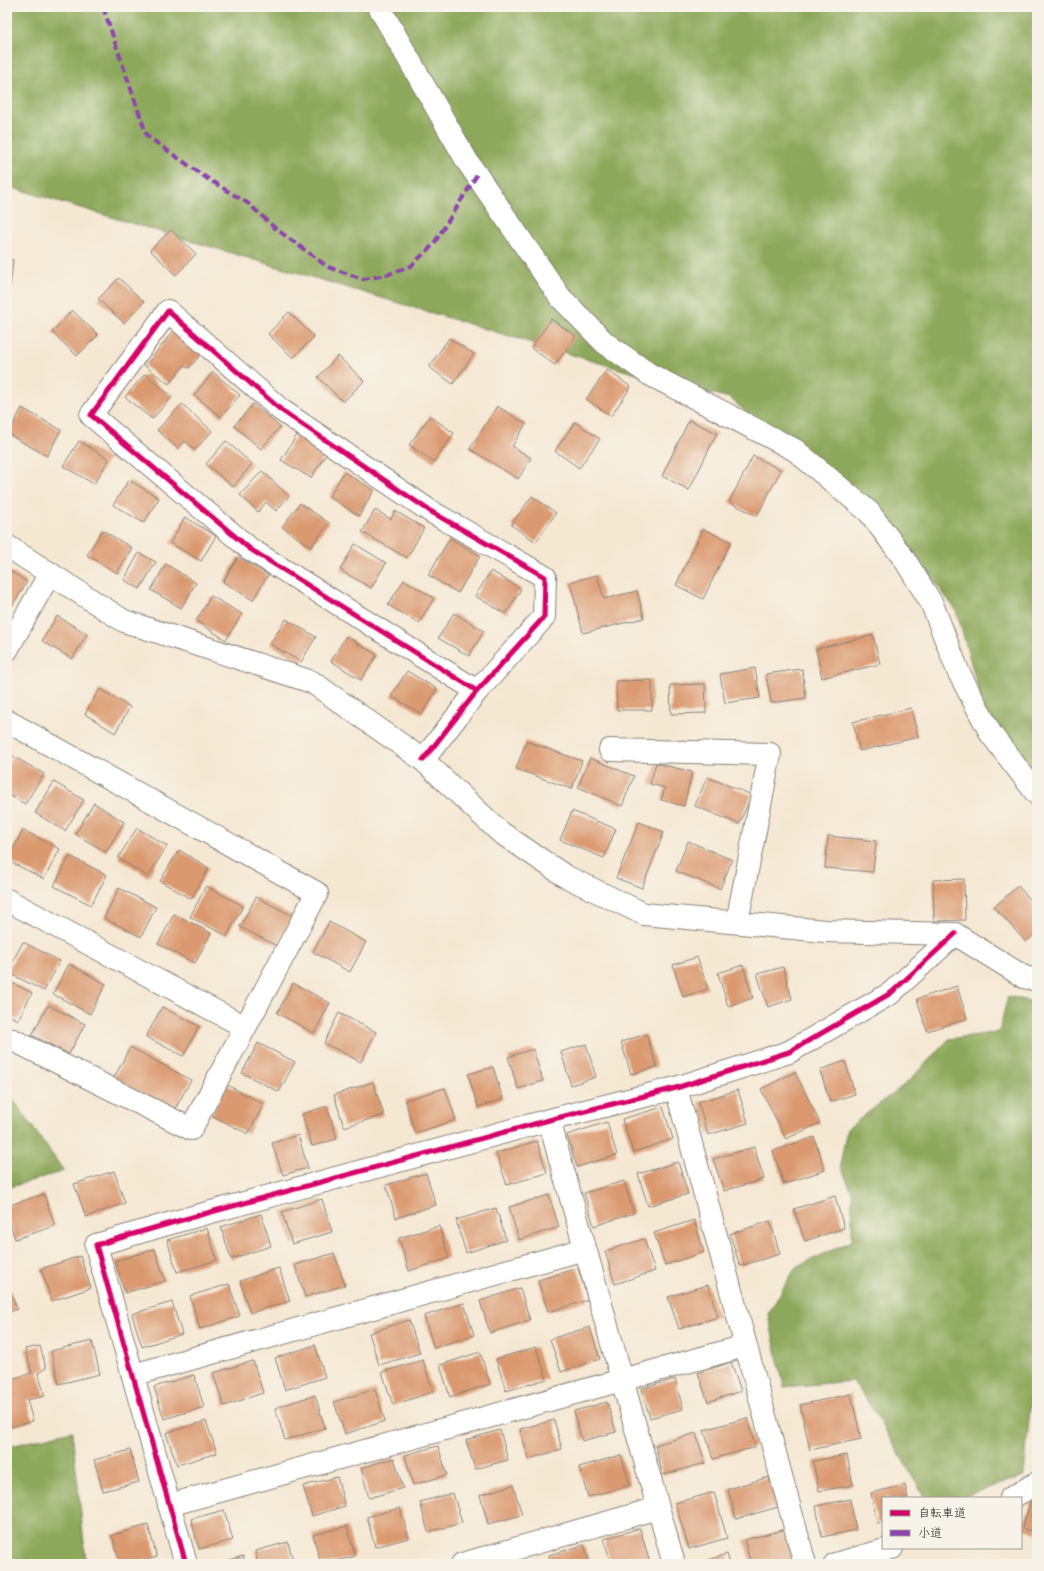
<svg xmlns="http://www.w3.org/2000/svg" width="1044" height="1571" viewBox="0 0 1044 1571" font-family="'Architects Daughter','Klee One',sans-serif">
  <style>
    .forest { fill: #8ca85a; stroke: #54623b }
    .building { fill: #da996e }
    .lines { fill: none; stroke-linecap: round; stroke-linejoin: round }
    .minor-casing { stroke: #888278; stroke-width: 24 }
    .minor { stroke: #fff; stroke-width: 22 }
    .quiet { stroke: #8e44ad; stroke-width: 4; stroke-dasharray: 8 4; stroke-linecap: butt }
    .cycleway-casing { stroke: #f7f3e8; stroke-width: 8 }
    .cycleway { stroke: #d6006c; stroke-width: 5 }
  </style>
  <rect width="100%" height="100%" fill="#f7f3e8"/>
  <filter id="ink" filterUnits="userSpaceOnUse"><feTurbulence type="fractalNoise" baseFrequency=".025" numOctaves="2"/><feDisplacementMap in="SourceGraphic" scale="8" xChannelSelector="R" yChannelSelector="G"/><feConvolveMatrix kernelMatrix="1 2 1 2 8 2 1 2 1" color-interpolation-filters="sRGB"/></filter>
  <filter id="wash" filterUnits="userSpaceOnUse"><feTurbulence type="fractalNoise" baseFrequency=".012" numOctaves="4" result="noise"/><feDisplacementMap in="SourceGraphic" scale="16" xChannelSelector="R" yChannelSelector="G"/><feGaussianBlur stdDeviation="0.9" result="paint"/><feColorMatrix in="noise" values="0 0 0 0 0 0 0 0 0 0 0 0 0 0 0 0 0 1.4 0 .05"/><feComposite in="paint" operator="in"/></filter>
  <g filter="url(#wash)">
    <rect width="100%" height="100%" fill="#f5e8d3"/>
    <g class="forest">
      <path d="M7,7h1030v774l-46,-47 -35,-124 -71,-94 -93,-63 -62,-55 -77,-19 -646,-193z"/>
      <path d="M1008,996l29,7v383h-5l-8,90 -65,22h-34l-49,-84 -23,-33 -69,6 -16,-73 28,-47 56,-26v-49l-12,-27 7,-36 62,-48 40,-42 50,-7z"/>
      <path d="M7,1091l57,80 -57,17z"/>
      <path d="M72,1431l14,130 -2,3h-77v-117z"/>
    </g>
    <g id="blocks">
      <g class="building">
        <path d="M171,230l25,24 -20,21 -26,-25z"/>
        <path d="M7,259l6,1 -3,29h-3z"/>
        <path d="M119,278l25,24 -20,21 -26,-24z"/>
        <path d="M72,310l26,25 -21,21 -25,-24z"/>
        <path d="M289,312l25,25 -21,21 -25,-24z"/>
        <path d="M551,319l25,17 -21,29 -24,-17z"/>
        <path d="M174,330l28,23 -13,15 -5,-2 -15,18 -24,-18z"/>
        <path d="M449,338l25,16 -21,30 -24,-17z"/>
        <path d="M338,356l26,25 -21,21 -25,-25z"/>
        <path d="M607,370l24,17 -20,29 -25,-17z"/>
        <path d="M213,372l27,23 -19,22 -27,-22z"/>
        <path d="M145,374l27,23 -20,22 -27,-22z"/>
        <path d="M182,404l30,27 -17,19 -10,-9 -7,8 -21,-19z"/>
        <path d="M253,404l27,23 -19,22 -27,-23z"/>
        <path d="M497,406l29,18 -14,22 19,12 -13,21 -48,-30z"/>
        <path d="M22,408l39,22 -14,26 -39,-22z"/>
        <path d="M430,416l24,17 -20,29 -25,-17z"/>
        <path d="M689,420l28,13 -28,57 -27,-14z"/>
        <path d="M575,422l25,17 -21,29 -24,-17z"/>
        <path d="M297,435l30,18 -16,25 -30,-18z"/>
        <path d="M79,441l30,18 -15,25 -31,-18z"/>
        <path d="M226,441l26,23 -19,23 -27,-23z"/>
        <path d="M753,456l28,14 -24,46 -28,-14z"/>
        <path d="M262,471l27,25 -13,15 -10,-9 -8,10 -18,-17z"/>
        <path d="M344,472l30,18 -15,26 -30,-19z"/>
        <path d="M129,480l30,18 -15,25 -31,-18z"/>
        <path d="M532,496l24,17 -20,29 -25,-17z"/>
        <path d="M300,503l29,20 -18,24 -29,-20z"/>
        <path d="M375,510l16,9 4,-8 29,17 -17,30 -45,-26z"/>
        <path d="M185,517l31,19 -15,25 -31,-18z"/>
        <path d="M703,529l28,13 -28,57 -27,-14z"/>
        <path d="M102,530l30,18 -15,25 -30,-18z"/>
        <path d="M450,538l30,18 -22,37 -30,-18z"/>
        <path d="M355,544l31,19 -15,25 -31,-18z"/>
        <path d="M139,553l17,9 -16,27 -16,-9z"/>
        <path d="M238,557l30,18 -15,25 -30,-18z"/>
        <path d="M166,564l30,19 -15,25 -30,-18z"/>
        <path d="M7,569l20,13 -19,30 -1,-1z"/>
        <path d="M491,571l30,18 -15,25 -31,-18z"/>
        <path d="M597,575l7,24 33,-8 7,27 -61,15 -13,-51z"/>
        <path d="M404,580l30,18 -15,25 -31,-18z"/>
        <path d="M211,596l31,18 -16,26 -30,-19z"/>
        <path d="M454,613l30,18 -15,25 -31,-18z"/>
        <path d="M57,616l30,18 -15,25 -30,-18z"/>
        <path d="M286,619l30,18 -15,25 -31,-18z"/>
        <path d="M873,635l7,29 -58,14 -6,-29z"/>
        <path d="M346,636l31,19 -16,25 -30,-19z"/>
        <path d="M755,668l5,30 -35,5 -5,-29z"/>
        <path d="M802,669l4,29 -35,5 -5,-29z"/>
        <path d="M407,671l30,18 -15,25 -31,-18z"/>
        <path d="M652,680v30h-35l-1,-29z"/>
        <path d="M705,684l1,29 -35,1 -1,-29z"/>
        <path d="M100,689l30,18 -15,26 -30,-19z"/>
        <path d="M911,708l7,29 -58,14 -7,-29z"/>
        <path d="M526,741l56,20 -10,28 -56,-20z"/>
        <path d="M13,756l31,18 -19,30 -18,-10v-28z"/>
        <path d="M590,758l44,18 -12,30 -44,-19z"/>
        <path d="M656,763l36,9 -8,34 -23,-6 4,-12 -15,-4z"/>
        <path d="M707,777l45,18 -13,29 -44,-18z"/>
        <path d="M54,782l30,18 -19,31 -30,-18z"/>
        <path d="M94,803l30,19 -18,30 -31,-18z"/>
        <path d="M572,811l44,18 -12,29 -44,-18z"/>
        <path d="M639,822l25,10 -22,56 -26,-10z"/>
        <path d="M137,828l30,18 -19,31 -30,-19z"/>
        <path d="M23,830l37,19 -16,30 -37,-19z"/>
        <path d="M828,836l48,5 -3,31 -48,-4z"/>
        <path d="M688,841l44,19 -12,29 -44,-18z"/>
        <path d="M179,850l30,18 -18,31 -31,-18z"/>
        <path d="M70,856l37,19 -16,30 -37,-19z"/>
        <path d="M964,879l1,41 -31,1 -1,-41z"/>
        <path d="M206,886l37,20 -16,30 -37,-19z"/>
        <path d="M1018,886l19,21v25l-11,10 -32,-35z"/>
        <path d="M119,888l37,19 -15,30 -37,-19z"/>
        <path d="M256,897l37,19 -16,30 -37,-19z"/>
        <path d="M174,914l37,19 -16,30 -37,-19z"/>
        <path d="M329,922l37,20 -16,30 -37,-20z"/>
        <path d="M23,942l37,19 -16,30 -37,-19z"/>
        <path d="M697,957l11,32 -25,8 -10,-32z"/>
        <path d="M69,964l37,20 -16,30 -37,-20z"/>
        <path d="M743,965l10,33 -25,8 -10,-33z"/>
        <path d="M783,967l9,32 -24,8 -11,-33z"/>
        <path d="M7,980l25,13 -14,27 -11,-6z"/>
        <path d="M293,983l37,20 -16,30 -37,-20z"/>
        <path d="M957,986l10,33 -40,12 -10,-32z"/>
        <path d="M48,1005l37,19 -16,30 -37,-19z"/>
        <path d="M162,1007l37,19 -16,30 -37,-19z"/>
        <path d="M339,1013l37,19 -15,30 -37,-19z"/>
        <path d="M646,1034l11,33 -26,7 -10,-32z"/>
        <path d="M258,1043l37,19 -16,30 -37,-19z"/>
        <path d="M586,1044l10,33 -25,8 -10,-33z"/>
        <path d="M130,1047l61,33 -17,31 -60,-33z"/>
        <path d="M533,1049l10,32 -25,8 -10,-32z"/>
        <path d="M845,1061l10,33 -25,8 -10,-32z"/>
        <path d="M493,1067l10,32 -25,8 -10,-33z"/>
        <path d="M795,1072l25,51 -34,16 -25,-50z"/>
        <path d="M373,1082l11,33 -40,12 -10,-32z"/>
        <path d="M227,1085l37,19 -16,30 -37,-19z"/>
        <path d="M445,1088l11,32 -41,13 -10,-33z"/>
        <path d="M738,1090l10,33 -40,12 -10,-33z"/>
        <path d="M327,1106l10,33 -25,7 -10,-32z"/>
        <path d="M663,1107l10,32 -40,13 -11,-33z"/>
        <path d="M607,1122l10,33 -40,12 -10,-32z"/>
        <path d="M298,1135l10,33 -25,7 -11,-32z"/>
        <path d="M814,1137l11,33 -41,14 -11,-33z"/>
        <path d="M537,1141l10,32 -40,12 -11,-32z"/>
        <path d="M754,1147l10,32 -40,12 -11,-32z"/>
        <path d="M678,1162l10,32 -40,12 -10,-32z"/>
        <path d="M114,1171l11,32 -39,14 -12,-33z"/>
        <path d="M426,1173l10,32 -40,13 -10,-33z"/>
        <path d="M624,1181l10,32 -40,13 -10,-33z"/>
        <path d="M44,1194l11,32 -40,13 -8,-24v-9z"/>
        <path d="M549,1195l10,32 -40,13 -10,-33z"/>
        <path d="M835,1196l9,32 -39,13 -11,-32z"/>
        <path d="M322,1199l10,33 -40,12 -10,-32z"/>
        <path d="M496,1208l10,32 -40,13 -10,-33z"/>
        <path d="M261,1214l10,32 -40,13 -10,-32z"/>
        <path d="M694,1220l10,32 -39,13 -11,-32z"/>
        <path d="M770,1221l10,33 -40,12 -10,-32z"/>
        <path d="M439,1226l10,32 -40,13 -10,-33z"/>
        <path d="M207,1228l10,32 -40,12 -10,-32z"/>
        <path d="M644,1239l11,32 -40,13 -10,-33z"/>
        <path d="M155,1249l10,32 -40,12 -10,-32z"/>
        <path d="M334,1253l11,32 -40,12 -10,-32z"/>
        <path d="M80,1256l11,32 -39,13 -11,-32z"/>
        <path d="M279,1268l11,33 -40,12 -10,-32z"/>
        <path d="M578,1268l10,32 -40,12 -10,-32z"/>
        <path d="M7,1282l10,27 -10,4z"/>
        <path d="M229,1284l11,32 -40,13 -10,-33z"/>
        <path d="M708,1285l10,32 -39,12 -11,-32z"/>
        <path d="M520,1288l10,32 -40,13 -10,-32z"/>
        <path d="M172,1302l10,32 -40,13 -10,-33z"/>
        <path d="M464,1303l10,32 -40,13 -10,-32z"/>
        <path d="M409,1320l11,33 -41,12 -10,-32z"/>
        <path d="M590,1327l10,32 -39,13 -11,-33z"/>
        <path d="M92,1341l8,33 -41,10 -8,-33z"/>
        <path d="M315,1345l10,32 -40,13 -10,-32z"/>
        <path d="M40,1346l6,22 -8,5 7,23 -18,4 6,21 -22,6 -4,-16v-31l25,-7 -7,-24z"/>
        <path d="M536,1347l11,32 -41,12 -10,-32z"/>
        <path d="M480,1352l10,32 -40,13 -10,-32z"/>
        <path d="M423,1360l10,32 -40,13 -11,-33z"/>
        <path d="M253,1361l10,32 -39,13 -11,-33z"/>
        <path d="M731,1362l10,29 -33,11 -10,-29z"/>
        <path d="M194,1375l10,32 -40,12 -10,-32z"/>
        <path d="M675,1379l8,30 -33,9 -9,-29z"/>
        <path d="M375,1389l10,32 -40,13 -11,-32z"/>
        <path d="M851,1394l10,45 -51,11 -10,-45z"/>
        <path d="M315,1395l10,33 -40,12 -10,-32z"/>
        <path d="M607,1402l9,30 -34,9 -8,-30z"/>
        <path d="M747,1418l8,29 -42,12 -9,-29z"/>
        <path d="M554,1420l8,29 -33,10 -9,-30z"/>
        <path d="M206,1421l11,32 -40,12 -11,-32z"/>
        <path d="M500,1430l8,30 -33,9 -9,-29z"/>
        <path d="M696,1433l9,30 -42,12 -8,-30z"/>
        <path d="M438,1446l9,29 -34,10 -8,-30z"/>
        <path d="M130,1450l9,32 -36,9 -9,-31z"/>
        <path d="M621,1455l9,30 -42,12 -9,-30z"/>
        <path d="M847,1455l6,30 -34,6 -6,-30z"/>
        <path d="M394,1458l9,30 -34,10 -8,-30z"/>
        <path d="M337,1477l8,29 -33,10 -9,-30z"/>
        <path d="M769,1477l9,30 -42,12 -8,-30z"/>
        <path d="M513,1485l9,30 -34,9 -8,-29z"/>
        <path d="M905,1485l3,13h-25v24l-6,1 -6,-30z"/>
        <path d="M714,1492l13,46 -38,11 -14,-46z"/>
        <path d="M453,1493l9,30 -34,9 -8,-30z"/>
        <path d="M850,1499l6,31 -34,7 -6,-31z"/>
        <path d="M1031,1501l6,2v30l-15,-5z"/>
        <path d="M400,1508l9,30 -34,9 -8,-30z"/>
        <path d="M224,1510l9,30 -34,9 -8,-30z"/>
        <path d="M148,1525l9,32 -25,7h-12l-8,-29z"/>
        <path d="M347,1526l8,30 -29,8h-5l-8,-29z"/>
        <path d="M640,1528l9,32 -13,4h-25l-7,-25z"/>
        <path d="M787,1529l8,30 -20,5h-24l-7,-24z"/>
        <path d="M288,1542l6,22h-36l-3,-13z"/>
        <path d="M584,1545l6,19h-39l-2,-9z"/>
        <path d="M727,1554l3,10h-34z"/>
        <path d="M243,1556l3,8h-30z"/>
      </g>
    </g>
  </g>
  <g filter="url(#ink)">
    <use href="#blocks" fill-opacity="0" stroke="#888278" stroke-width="1"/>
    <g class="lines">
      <g class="minor-casing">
        <g id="minor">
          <path d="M379,7l88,154 93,136 45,46 44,31 146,76 74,62 36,48 27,44 26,67 33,63 46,60"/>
          <path d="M7,546l117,75 188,61 111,78 77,72 65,44 79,38 181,17 130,3 69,43 13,3"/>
          <path d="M7,650l43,-77"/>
          <path d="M7,721l310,172 -126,236 -178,-89h-6"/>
          <path d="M610,750l160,4 -33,168"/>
          <path d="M423,760l54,-69 67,-74 1,-40 -115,-66 -149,-101 -113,-99 -77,104 159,134 227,142"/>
          <path d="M7,900l238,127"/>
          <path d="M676,1088l129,476"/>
          <path d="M549,1120l125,444"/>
          <path d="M133,1375l452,-126"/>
          <path d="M1011,1498l26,-15"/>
          <path d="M169,1505l576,-159"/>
          <path d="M186,1564l-90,-319 82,-24 371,-101 127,-32 113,-36 102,-59 64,-59"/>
          <path d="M462,1564l196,-56"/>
          <path d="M835,1564l57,-16"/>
        </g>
      </g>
      <use href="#minor" class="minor"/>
      <path class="quiet" d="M103,7l44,129 61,43 41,25 27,25 52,38 35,12 24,-4 24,-9 22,-21 44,-70"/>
      <g class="cycleway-casing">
        <g id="cycleway">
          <path d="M423,760l54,-69 67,-74 1,-40 -115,-66 -149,-101 -113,-99 -77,104 159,134 227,142"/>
          <path d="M186,1564l-90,-319 82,-24 371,-101 127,-32 113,-36 102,-59 64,-59"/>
        </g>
      </g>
      <use href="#cycleway" class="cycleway"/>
    </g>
  </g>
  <rect width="1044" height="1571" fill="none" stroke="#f7f3e8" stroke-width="24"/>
  <rect x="882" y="1497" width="140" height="52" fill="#f7f3e8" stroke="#9f9d96"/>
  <rect x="890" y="1510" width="20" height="6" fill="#d6006c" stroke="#9f9d96"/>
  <text x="918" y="1517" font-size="12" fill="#1c1c1c">自転車道</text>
  <rect x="890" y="1530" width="20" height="6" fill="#8e44ad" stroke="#9f9d96"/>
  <text x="918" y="1537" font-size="12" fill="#1c1c1c">小道</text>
</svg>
